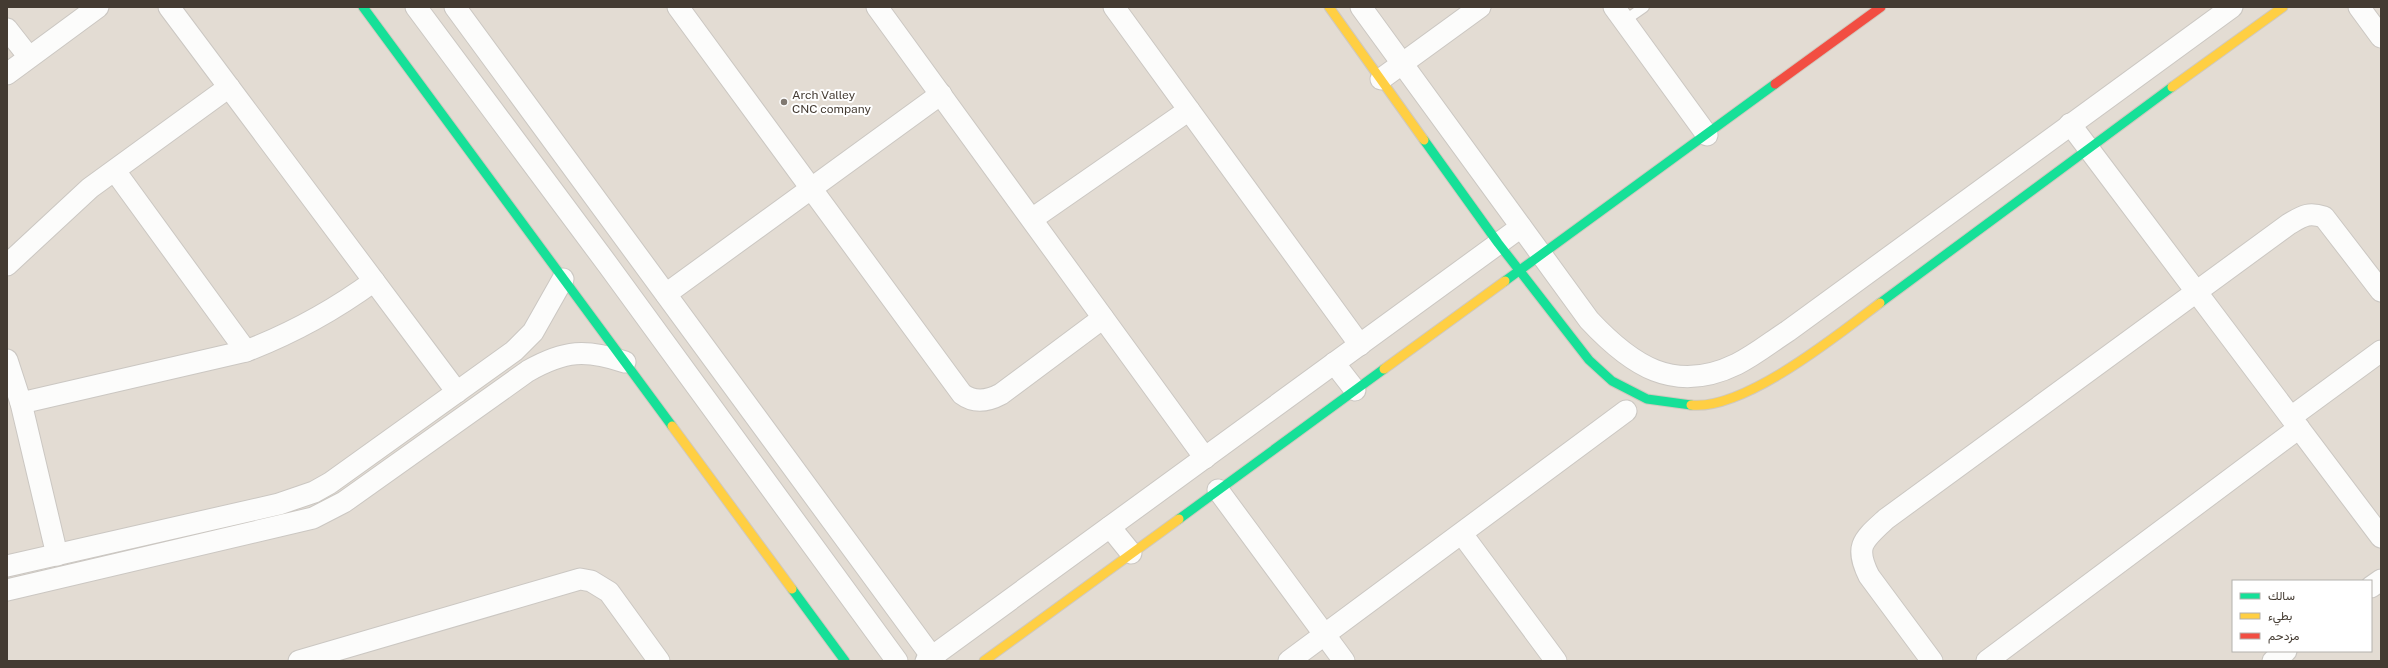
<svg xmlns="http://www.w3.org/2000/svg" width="2388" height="668" viewBox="0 0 2388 668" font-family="'Public Sans',Vazirmatn,sans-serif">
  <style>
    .residential { fill: #e3dcd3; fill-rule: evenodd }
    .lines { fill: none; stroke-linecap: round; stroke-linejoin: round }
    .lane-casing { stroke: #cbc7c2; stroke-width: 12 }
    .street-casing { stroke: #cbc7c2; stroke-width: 23 }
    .fast-casing { stroke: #d0c9be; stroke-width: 11 }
    .slow-casing { stroke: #d0c9be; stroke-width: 11 }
    .jam-casing { stroke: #d0c9be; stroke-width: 11 }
    .lane { stroke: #fcfcfb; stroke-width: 10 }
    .street { stroke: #fcfcfb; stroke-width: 21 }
    .fast { stroke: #16e098; stroke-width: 9 }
    .slow { stroke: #ffcf43; stroke-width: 9 }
    .jam { stroke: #f24e42; stroke-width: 9 }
    .poi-dot { fill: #807971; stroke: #fff; stroke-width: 1.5 }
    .labels { text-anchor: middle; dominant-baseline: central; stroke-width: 4; stroke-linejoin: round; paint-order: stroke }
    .poi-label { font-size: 12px; fill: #443b32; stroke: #fff; text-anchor: start }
  </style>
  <rect width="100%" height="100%" fill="#eeebe6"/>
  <path class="residential" d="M7,7h2374v654h-2374zM2233,581h138v70h-138z"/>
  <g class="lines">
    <g class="lane-casing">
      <path id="lane" d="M1624,21l20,-14"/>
    </g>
    <g class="street-casing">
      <g id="street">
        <path d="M169,7l288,385"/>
        <path d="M416,7l192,258 289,396"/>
        <path d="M455,7l480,654"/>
        <path d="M678,7l284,387c12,9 26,7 39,0l102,-76"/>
        <path d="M877,7l328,451"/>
        <path d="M1114,7l246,338"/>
        <path d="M1361,7l228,313c42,45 85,75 148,44 18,-9 34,-22 51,-33l444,-324"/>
        <path d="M1614,7l93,128"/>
        <path d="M2359,7l22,30"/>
        <path d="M7,29l22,28"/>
        <path d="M7,74l91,-67"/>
        <path d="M1381,79l99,-72"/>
        <path d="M2070,124l311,413"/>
        <path d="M115,171l131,180"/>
        <path d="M1032,219l157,-109"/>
        <path d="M7,265l83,-77 139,-101"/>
        <path d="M666,294l275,-200"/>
        <path d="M7,360l14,43 36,152"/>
        <path d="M1334,363l21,27"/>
        <path d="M21,403l225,-52c47,-18 87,-40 128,-70"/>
        <path d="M2291,417l90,-66"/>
        <path d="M1218,490l126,171"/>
        <path d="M1110,527l21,26"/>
        <path d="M1462,534l94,127"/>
        <path d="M7,566l272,-62 35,-12 16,-9 184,-132 19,-19 30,-53"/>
        <path d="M2371,587l10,-7"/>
        <path d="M7,590l306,-72 31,-16 184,-131c37,-21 58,-22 97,-9"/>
        <path d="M299,661l281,-82 11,2 18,11 50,69"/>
        <path d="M926,661l595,-434"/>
        <path d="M1289,661l337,-250"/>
        <path d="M1932,661l-63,-85c-15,-30 -6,-36 17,-57l403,-295c14,-8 19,-12 35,-7l57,74"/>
        <path d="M1987,661l312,-233"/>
        <path d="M2273,661l13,-10"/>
      </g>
    </g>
    <g class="fast-casing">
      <g id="fast">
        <path d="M363,7l309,419"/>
        <path d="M1424,140l74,103 91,117 23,21 35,18 44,6"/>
        <path d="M1505,281l270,-197"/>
        <path d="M1880,303l292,-216"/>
        <path d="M1179,519l205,-150"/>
        <path d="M792,589l53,72"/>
      </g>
    </g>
    <g class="slow-casing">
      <g id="slow">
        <path d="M1329,7l95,133"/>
        <path d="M2172,87l111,-80"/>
        <path d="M1384,369l121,-88"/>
        <path d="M1691,405c53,6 148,-71 189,-102"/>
        <path d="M672,426l120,163"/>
        <path d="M984,661l195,-142"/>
      </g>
    </g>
    <g class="jam-casing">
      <path id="jam" d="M1775,84l106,-77"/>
    </g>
    <use href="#lane" class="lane"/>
    <use href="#street" class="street"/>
    <use href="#fast" class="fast"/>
    <use href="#slow" class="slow"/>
    <use href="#jam" class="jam"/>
  </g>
  <circle class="poi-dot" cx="784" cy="102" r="4"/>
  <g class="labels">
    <g class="poi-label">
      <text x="792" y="95">Arch Valley<tspan x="792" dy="14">CNC company</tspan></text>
    </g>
  </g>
  <rect width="2388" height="668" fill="none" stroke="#443b32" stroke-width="16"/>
  <rect x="2232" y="580" width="140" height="72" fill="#ffffff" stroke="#b4b1ad"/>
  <rect x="2240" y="593" width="20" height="6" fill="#16e098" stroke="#b4b1ad"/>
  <text x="2268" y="600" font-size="12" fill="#443b32">سالك</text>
  <rect x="2240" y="613" width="20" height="6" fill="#ffcf43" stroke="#b4b1ad"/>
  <text x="2268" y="620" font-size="12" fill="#443b32">بطيء</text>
  <rect x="2240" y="633" width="20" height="6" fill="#f24e42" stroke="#b4b1ad"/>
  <text x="2268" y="640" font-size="12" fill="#443b32">مزدحم</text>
</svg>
